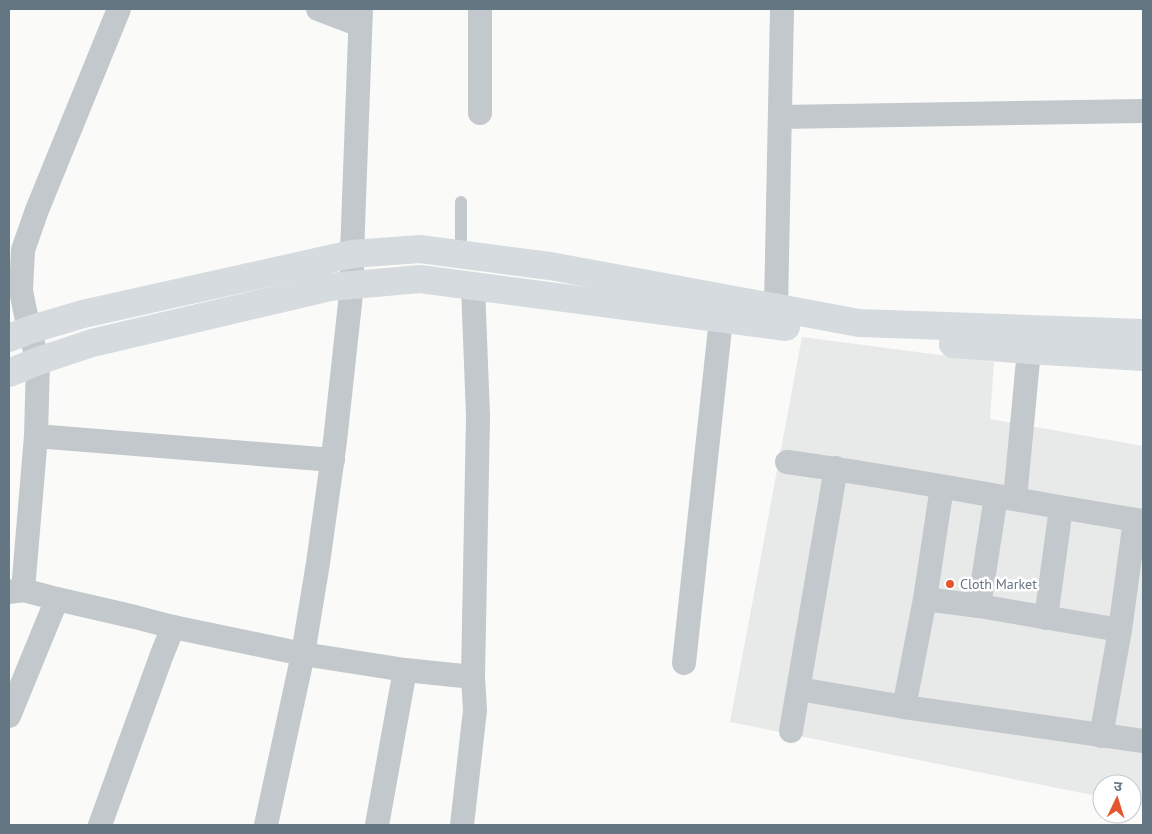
<svg xmlns="http://www.w3.org/2000/svg" width="1152" height="834" viewBox="0 0 1152 834" font-family="'PT Sans','Noto Sans Devanagari',sans-serif">
  <style>
    .built { fill: #e8e9e9 }
    .lines { fill: none; stroke-linecap: round; stroke-linejoin: round }
    .service { stroke: #c3c8cc; stroke-width: 12 }
    .minor { stroke: #c3c8cc; stroke-width: 24 }
    .primary { stroke: #d6dbdf; stroke-width: 28 }
    .poi-dot { fill: #e4572e; stroke: #fff; stroke-width: 2 }
    .labels { text-anchor: middle; dominant-baseline: central; stroke-width: 5; stroke-linejoin: round; paint-order: stroke }
    .poi-label { font-size: 14px; fill: #657683; stroke: #fff; text-anchor: start }
  </style>
  <rect width="100%" height="100%" fill="#fafaf8"/>
  <path class="built" d="M802,337l192,25 -4,57 153,27v360l-11,-3v-19h-30v13l-372,-75z"/>
  <g class="lines">
    <path class="service" d="M461,255v-53"/>
    <g class="minor">
      <path d="M318,9l42,16"/>
      <path d="M480,9v104"/>
      <path d="M780,117l363,-6"/>
      <path d="M776,308l6,-299"/>
      <path d="M36,436l297,24"/>
      <path d="M787,462c119,16 237,40 356,59"/>
      <path d="M1015,499l14,-149"/>
      <path d="M23,590l13,-154 2,-75 -9,-31 -8,-39 2,-41 14,-40 82,-201"/>
      <path d="M9,592l14,-2 34,9 78,18 38,10 130,27 102,16 68,7"/>
      <path d="M925,599l54,7 141,24"/>
      <path d="M979,606l17,-110"/>
      <path d="M1046,618l15,-110"/>
      <path d="M684,663l37,-344"/>
      <path d="M799,689l105,18 239,34"/>
      <path d="M904,707l21,-108 17,-112"/>
      <path d="M9,716l48,-117"/>
      <path d="M791,731l45,-263"/>
      <path d="M1101,736l19,-106 15,-110"/>
      <path d="M100,825l61,-168 12,-30"/>
      <path d="M266,825l37,-171 15,-91 17,-122 17,-156v-31l9,-245"/>
      <path d="M377,825l28,-155"/>
      <path d="M462,825l13,-115 -2,-33 5,-261 -5,-130"/>
    </g>
    <g class="primary">
      <path d="M9,338l20,-8 54,-16 269,-60 68,-5 130,17 309,57 284,10"/>
      <path d="M953,344l76,6 114,7"/>
      <path d="M9,373l29,-12 54,-18 238,-56 90,-8 366,48"/>
    </g>
  </g>
  <circle class="poi-dot" cx="950" cy="584" r="5"/>
  <g class="labels">
    <g class="poi-label">
      <text x="960" y="584">Cloth Market</text>
    </g>
  </g>
  <rect width="1152" height="834" fill="none" stroke="#657683" stroke-width="20"/>
  <g transform="translate(1117 799) rotate(4)"><circle r="24" fill="#ffffff" stroke="#c1c8cd"/>
  <path d="M0-4L9 19L0 12L-9 19Z" fill="#e4572e"/>
  <text y="-8" font-size="14" font-weight="bold" text-anchor="middle" fill="#657683">उ</text>
  </g>
</svg>
